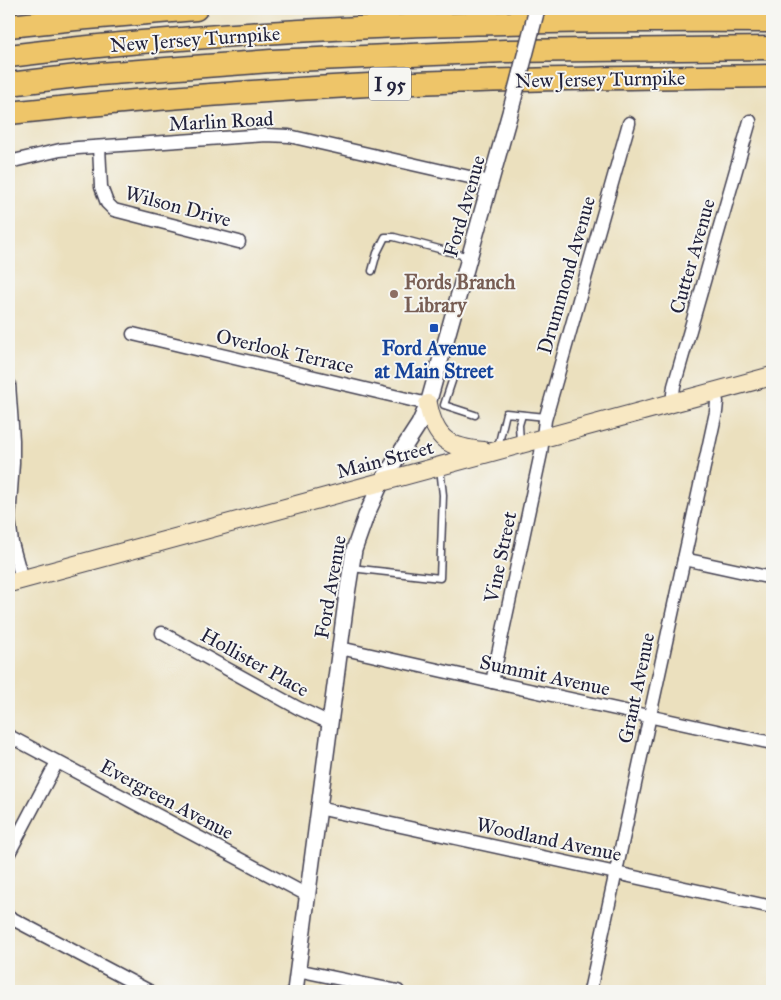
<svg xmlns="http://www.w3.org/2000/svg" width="781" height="1000" viewBox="0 0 781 1000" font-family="'IM FELL Great Primer',serif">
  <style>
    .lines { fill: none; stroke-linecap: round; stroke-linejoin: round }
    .service-casing { stroke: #403e4f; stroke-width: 9 }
    .minor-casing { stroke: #403e4f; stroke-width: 15 }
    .tertiary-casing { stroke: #403e4f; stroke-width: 18 }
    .secondary-casing { stroke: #403e4f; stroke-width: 20 }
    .motorway-casing { stroke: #403e4f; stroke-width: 25 }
    .service { stroke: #fff; stroke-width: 6 }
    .minor { stroke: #fff; stroke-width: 12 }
    .tertiary { stroke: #fff; stroke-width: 15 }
    .secondary { stroke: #f8e8c3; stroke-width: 18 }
    .motorway { stroke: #eec569; stroke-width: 22 }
    .tertiary-bridge-casing { stroke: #403e4f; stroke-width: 18; stroke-linecap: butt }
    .tertiary-bridge { stroke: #fff; stroke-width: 15 }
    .education-dot { fill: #8d6e63; stroke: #f6f6f2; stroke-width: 2 }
    .transit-dot { fill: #1a4fb4; stroke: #f6f6f2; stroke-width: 2 }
    .labels { text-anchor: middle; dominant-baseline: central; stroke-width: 4; stroke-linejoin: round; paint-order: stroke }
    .shield { fill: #f6f6f2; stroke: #626272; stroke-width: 1 }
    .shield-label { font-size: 19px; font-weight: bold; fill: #22223b }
    .street-label { font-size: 20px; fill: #22223b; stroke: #f6f6f2 }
    .education-label { font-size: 20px; font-weight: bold; fill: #785e54; stroke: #f6f6f2; text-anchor: start }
    .transit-label { font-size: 20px; font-weight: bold; fill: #164399; stroke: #f6f6f2 }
  </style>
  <rect width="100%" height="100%" fill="#f6f6f2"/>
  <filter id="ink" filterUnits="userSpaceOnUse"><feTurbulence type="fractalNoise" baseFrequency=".02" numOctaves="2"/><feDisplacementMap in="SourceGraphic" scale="10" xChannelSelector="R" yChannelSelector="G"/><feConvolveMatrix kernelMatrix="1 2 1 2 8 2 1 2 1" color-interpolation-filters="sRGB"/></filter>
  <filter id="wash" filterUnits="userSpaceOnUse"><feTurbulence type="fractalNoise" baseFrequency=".0096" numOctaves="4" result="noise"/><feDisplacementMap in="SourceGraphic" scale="20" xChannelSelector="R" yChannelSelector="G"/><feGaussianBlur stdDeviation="1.12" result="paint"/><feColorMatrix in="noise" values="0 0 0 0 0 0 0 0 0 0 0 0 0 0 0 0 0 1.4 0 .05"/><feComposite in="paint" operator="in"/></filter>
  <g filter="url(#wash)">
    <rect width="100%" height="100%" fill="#ebe0be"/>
  </g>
  <g filter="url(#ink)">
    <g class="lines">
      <g class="service-casing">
        <g id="service">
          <path d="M372,271l5,-18 8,-16h9l75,20"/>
          <path d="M439,367l12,4 3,4 -10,30 31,10"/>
          <path d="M520,443l-1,-18 3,-10"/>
          <path d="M498,447l8,-34 40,4"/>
          <path d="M351,568l89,10 3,-83 -3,-27"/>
        </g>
      </g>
      <g class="minor-casing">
        <g id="minor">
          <path d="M99,147l2,40 6,16 7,7 125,32"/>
          <path d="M9,162l51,-12 18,-2 188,-13 23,1 189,43 13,4"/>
          <path d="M133,334l295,70"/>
          <path d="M9,384l4,56v23l-4,56 3,24 10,36"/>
          <path d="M675,403l-2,-9 1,-8 76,-265"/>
          <path d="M684,559l88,19"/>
          <path d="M162,633l136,75 32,15"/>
          <path d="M340,648l152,34 280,61"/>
          <path d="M492,682l49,-229 4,-33 84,-297"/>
          <path d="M9,736l298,159"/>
          <path d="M318,808l454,99"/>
          <path d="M9,853l48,-91"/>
          <path d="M9,917l140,74"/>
          <path d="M297,970l101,21"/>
          <path d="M590,991l126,-579 1,-10 -2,-10"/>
        </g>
      </g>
      <g class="tertiary-casing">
        <path id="tertiary" d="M295,991l52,-397 7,-44 12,-34 16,-35 37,-57 9,-20 83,-295"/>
      </g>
      <g class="secondary-casing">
        <g id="secondary">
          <path d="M428,404c7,36 21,44 56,47"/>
          <path d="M9,583l763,-207"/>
        </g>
      </g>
      <g class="motorway-casing">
        <g id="motorway">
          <path d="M9,26l67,-7 120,-10"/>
          <path d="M9,56c57,-7 114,-13 172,-17 197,-16 394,-19 591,-18"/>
          <path d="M9,84l77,-9 185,-14 234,-10 267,-3"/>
          <path d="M9,113c113,-12 227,-21 341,-27 140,-7 281,-8 422,-10"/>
        </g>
      </g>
      <use href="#service" class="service"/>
      <use href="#minor" class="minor"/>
      <use href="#tertiary" class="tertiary"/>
      <use href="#secondary" class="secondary"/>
      <use href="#motorway" class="motorway"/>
      <g class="tertiary-bridge-casing">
        <path id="tertiary-bridge" d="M511,109l26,-100"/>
      </g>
      <use href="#tertiary-bridge" class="tertiary-bridge"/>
    </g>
  </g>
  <circle class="education-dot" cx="394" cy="294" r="5"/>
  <rect class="transit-dot" x="429" y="323" width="10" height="10" rx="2.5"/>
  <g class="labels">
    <rect class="shield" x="369" y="67.5" width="42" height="33" rx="4"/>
    <g class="shield-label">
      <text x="390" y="84">I 95</text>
    </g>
    <g class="street-label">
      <text transform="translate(195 39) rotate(-4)">New Jersey Turnpike</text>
      <text transform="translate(600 79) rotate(-1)">New Jersey Turnpike</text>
      <text transform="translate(221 121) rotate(-3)">Marlin Road</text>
      <text transform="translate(178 206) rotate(15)">Wilson Drive</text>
      <text transform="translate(464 206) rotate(-74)">Ford Avenue</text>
      <text transform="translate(692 256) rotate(-74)">Cutter Avenue</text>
      <text transform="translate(566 275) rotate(-74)">Drummond Avenue</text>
      <text transform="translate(285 351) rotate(13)">Overlook Terrace</text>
      <text transform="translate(385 459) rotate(-15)">Main Street</text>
      <text transform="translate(500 557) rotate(-78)">Vine Street</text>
      <text transform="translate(330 587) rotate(-80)">Ford Avenue</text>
      <text transform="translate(255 662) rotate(29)">Hollister Place</text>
      <text transform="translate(545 675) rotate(12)">Summit Avenue</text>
      <text transform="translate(636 688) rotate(-78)">Grant Avenue</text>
      <text transform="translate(167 799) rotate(28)">Evergreen Avenue</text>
      <text transform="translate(549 839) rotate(12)">Woodland Avenue</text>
    </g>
    <g class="education-label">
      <text x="404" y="282">Fords Branch<tspan x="404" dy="23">Library</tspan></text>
    </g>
    <g class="transit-label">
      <text x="434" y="348">Ford Avenue<tspan x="434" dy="23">at Main Street</tspan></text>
    </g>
  </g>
  <rect width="781" height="1000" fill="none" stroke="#f6f6f2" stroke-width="30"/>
</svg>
